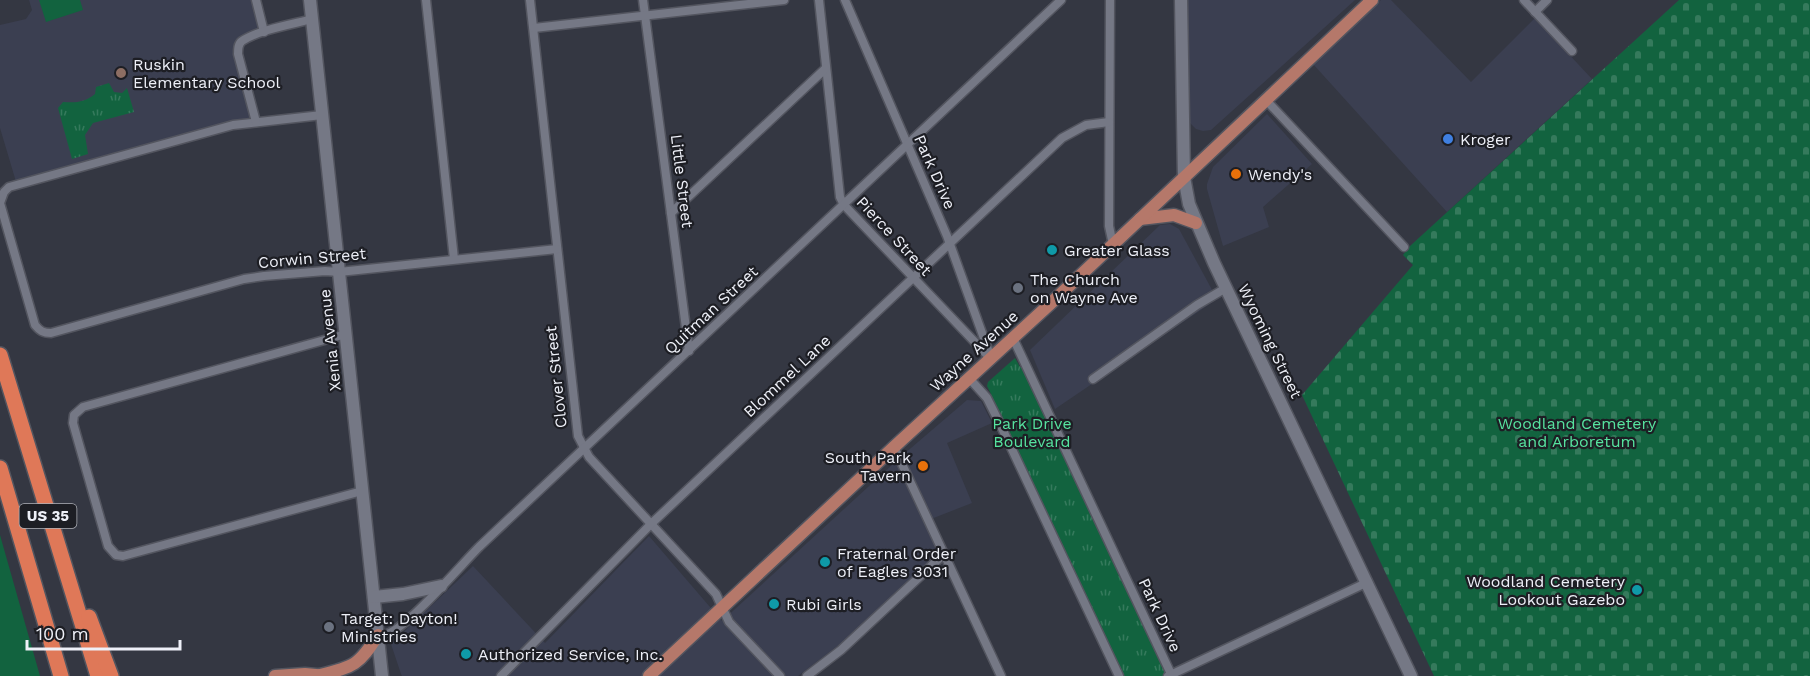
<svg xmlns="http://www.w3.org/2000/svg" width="1810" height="676" viewBox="0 0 1810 676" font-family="'Work Sans',sans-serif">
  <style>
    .built { fill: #3b3f51 }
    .grass { fill: #12633f }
    .cemetery { fill: url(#cemetery-stones) }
    .park { fill: url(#park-tufts) }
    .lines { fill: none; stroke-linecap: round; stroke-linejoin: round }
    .street-casing { stroke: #53555f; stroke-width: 11 }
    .secondary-casing { stroke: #53555f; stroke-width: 15 }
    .primary-casing { stroke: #53555f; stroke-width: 15 }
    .highway-casing { stroke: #53555f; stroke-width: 18 }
    .street { stroke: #757885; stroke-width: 8 }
    .secondary { stroke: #757885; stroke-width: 12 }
    .primary { stroke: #b5786a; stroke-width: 12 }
    .highway { stroke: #df7858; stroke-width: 15 }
    .education-dot { fill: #8d6e63; stroke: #1d1e24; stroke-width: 2 }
    .shop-dot { fill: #3f7fe0; stroke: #1d1e24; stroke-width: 2 }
    .food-dot { fill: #e8710a; stroke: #1d1e24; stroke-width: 2 }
    .culture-dot { fill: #0f9aa8; stroke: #1d1e24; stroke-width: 2 }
    .worship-dot { fill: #6b7280; stroke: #1d1e24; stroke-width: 2 }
    .labels { text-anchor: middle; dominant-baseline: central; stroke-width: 4.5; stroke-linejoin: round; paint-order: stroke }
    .shield { fill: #1d1e24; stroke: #afb1b8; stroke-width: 1.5 }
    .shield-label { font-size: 15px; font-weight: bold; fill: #eef0f8 }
    .poi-label { font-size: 16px; fill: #eef0f8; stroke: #1d1e24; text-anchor: start }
    .street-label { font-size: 16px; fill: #eef0f8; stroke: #1d1e24 }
    .park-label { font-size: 16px; fill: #56e39f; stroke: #1d1e24 }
  </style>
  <defs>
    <pattern id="cemetery-stones" width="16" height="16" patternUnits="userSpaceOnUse" patternTransform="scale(1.5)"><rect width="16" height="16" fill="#12633f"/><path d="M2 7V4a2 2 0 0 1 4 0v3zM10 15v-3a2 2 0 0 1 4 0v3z" fill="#357a5c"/></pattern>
    <pattern id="park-tufts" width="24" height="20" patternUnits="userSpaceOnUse" patternTransform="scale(1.5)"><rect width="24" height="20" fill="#12633f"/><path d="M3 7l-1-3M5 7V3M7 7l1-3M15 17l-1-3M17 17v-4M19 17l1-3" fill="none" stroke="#357a5c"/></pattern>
  </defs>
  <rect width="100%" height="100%" fill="#343742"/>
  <g class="built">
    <path d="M29,0h227l8,32 -25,12 17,78 -239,63 -17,-57v-103l26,-6 6,-9z"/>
    <path d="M1187,0h168l-144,130 -8,1 -7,-2 -7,-7z"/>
    <path d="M1381,0h10l80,82 64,-64 57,61 -145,133 -134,-148z"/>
    <path d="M1267,114l45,50 -49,43 6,20 -46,19 -16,-57v-5l6,-17z"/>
    <path d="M1170,224l9,5 38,70 -162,110 -25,-59 130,-125z"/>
    <path d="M967,400l14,1 11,22 -45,20 25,60 -41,16 9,34 -92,85 -50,38h-396l-1,-2 -10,-30 82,-78 72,77 104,-107 73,85 182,-167z"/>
  </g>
  <g class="grass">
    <path d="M39,0h41l3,10 -37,12z"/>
    <path d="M0,535l40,141h-40z"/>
  </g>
  <path class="cemetery" d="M1679,0h131v676h-376l-132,-281 111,-130 -10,-10 7,-9z"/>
  <g class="park">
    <path d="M109,83l5,9 8,1 5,-5 7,24 -41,11 -8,12 3,19 -16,5 -14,-51 5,-6c14,1 22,0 32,-8l1,-7z"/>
    <path d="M1015,358l5,9 7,1 145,308h-53l-132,-278 4,-4 -4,-8 1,-4z"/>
  </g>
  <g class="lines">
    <g class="street-casing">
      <g id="street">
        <path d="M256,0l8,32"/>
        <path d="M426,0l28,259"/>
        <path d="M530,0l48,436 11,21 127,137 13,28 51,54"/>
        <path d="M643,0l46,351"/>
        <path d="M819,0l21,197 4,8 147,154"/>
        <path d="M845,0l102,236 43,119"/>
        <path d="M1110,0l-1,226 3,14h6"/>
        <path d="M1524,0l48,51"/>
        <path d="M1535,12l12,-12"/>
        <path d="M534,28l250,-28"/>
        <path d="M1266,100l138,147"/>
        <path d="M322,115l-89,10 -224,62 -5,5 -4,11 35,122c5,6 8,8 16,8l193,-54 20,-3 61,-5 14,1 218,-23"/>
        <path d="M256,122l-18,-68c0,-5 0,-10 4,-13 16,-11 51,-17 70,-22"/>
        <path d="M671,213l154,-144"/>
        <path d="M346,334l-263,73 -9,8 -1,8 35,123 8,9 7,1 239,-65"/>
        <path d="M1013,338l159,338"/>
        <path d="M969,378l18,20 13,26 119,252"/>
        <path d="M1093,379l104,-74 29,-17"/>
        <path d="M894,447l107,229"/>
        <path d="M378,635c3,0 6,0 9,-1 21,-7 74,-69 92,-87l582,-547"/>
        <path d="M501,676l151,-153 410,-385 24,-13 23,-3"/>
        <path d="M807,676l34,-26 103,-96"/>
        <path d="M1168,676l200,-94"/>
      </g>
    </g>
    <g class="secondary-casing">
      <g id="secondary">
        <path d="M310,0l72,676"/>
        <path d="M1181,0l3,177 5,27 25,59 197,413"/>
        <path d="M374,597l29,-3 38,-8"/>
      </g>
    </g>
    <g class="primary-casing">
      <g id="primary">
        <path d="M1140,219l34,-4 22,8"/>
        <path d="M320,675c34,-8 39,-10 58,-40"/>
        <path d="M275,676l30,-2 22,2"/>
        <path d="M649,676l245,-229 156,-143 322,-304"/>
      </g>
    </g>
    <g class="highway-casing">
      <g id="highway">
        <path d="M0,355l98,321"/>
        <path d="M0,468l61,208"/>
        <path d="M89,617l22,59"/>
      </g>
    </g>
    <use href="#street" class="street"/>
    <use href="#secondary" class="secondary"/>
    <use href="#primary" class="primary"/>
    <use href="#highway" class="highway"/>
  </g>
  <circle class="education-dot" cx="121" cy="73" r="6"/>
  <circle class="shop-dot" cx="1448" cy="139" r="6"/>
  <g class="food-dot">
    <circle cx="1236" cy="174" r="6"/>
    <circle cx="923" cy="466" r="6"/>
  </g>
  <g class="culture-dot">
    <circle cx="1052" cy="250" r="6"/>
    <circle cx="825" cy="562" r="6"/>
    <circle cx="1637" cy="590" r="6"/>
    <circle cx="774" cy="604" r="6"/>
    <circle cx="466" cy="654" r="6"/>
  </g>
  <g class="worship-dot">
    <circle cx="1018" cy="288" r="6"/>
    <circle cx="329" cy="627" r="6"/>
  </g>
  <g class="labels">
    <rect class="shield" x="19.5" y="504" width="57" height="24" rx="4.5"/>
    <g class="shield-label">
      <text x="48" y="516">US 35</text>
    </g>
    <g class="poi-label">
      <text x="133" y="64">Ruskin<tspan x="133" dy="18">Elementary School</tspan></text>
      <text x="1460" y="139">Kroger</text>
      <text x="1248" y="174">Wendy's</text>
      <text x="1064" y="250">Greater Glass</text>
      <text x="1030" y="279">The Church<tspan x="1030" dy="18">on Wayne Ave</tspan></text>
      <text x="911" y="457" text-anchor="end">South Park<tspan x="911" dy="18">Tavern</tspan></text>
      <text x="837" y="553">Fraternal Order<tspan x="837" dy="18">of Eagles 3031</tspan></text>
      <text x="1625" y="581" text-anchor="end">Woodland Cemetery<tspan x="1625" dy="18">Lookout Gazebo</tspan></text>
      <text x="786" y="604">Rubi Girls</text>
      <text x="341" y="618">Target: Dayton!<tspan x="341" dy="18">Ministries</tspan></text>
      <text x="478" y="654">Authorized Service, Inc.</text>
    </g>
    <g class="street-label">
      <text transform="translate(935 172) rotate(66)">Park Drive</text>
      <text transform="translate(682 181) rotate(83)">Little Street</text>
      <text transform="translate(894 236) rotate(47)">Pierce Street</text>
      <text transform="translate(312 258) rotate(-5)">Corwin Street</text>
      <text transform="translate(711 310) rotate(-43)">Quitman Street</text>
      <text transform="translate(330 340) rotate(-96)">Xenia Avenue</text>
      <text transform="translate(1270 341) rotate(64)">Wyoming Street</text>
      <text transform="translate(974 351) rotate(-42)">Wayne Avenue</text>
      <text transform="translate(787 376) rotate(-43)">Blommel Lane</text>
      <text transform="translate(556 377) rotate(-96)">Clover Street</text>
      <text transform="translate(1160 615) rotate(65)">Park Drive</text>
    </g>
    <g class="park-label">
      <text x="1032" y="423">Park Drive<tspan x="1032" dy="18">Boulevard</tspan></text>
      <text x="1577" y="423">Woodland Cemetery<tspan x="1577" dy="18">and Arboretum</tspan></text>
    </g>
  </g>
  <path d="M27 640v9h153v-9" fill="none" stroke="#eef0f8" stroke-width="3"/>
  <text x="36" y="640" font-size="18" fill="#eef0f8" stroke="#1d1e24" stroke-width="4.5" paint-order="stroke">100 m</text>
</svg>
